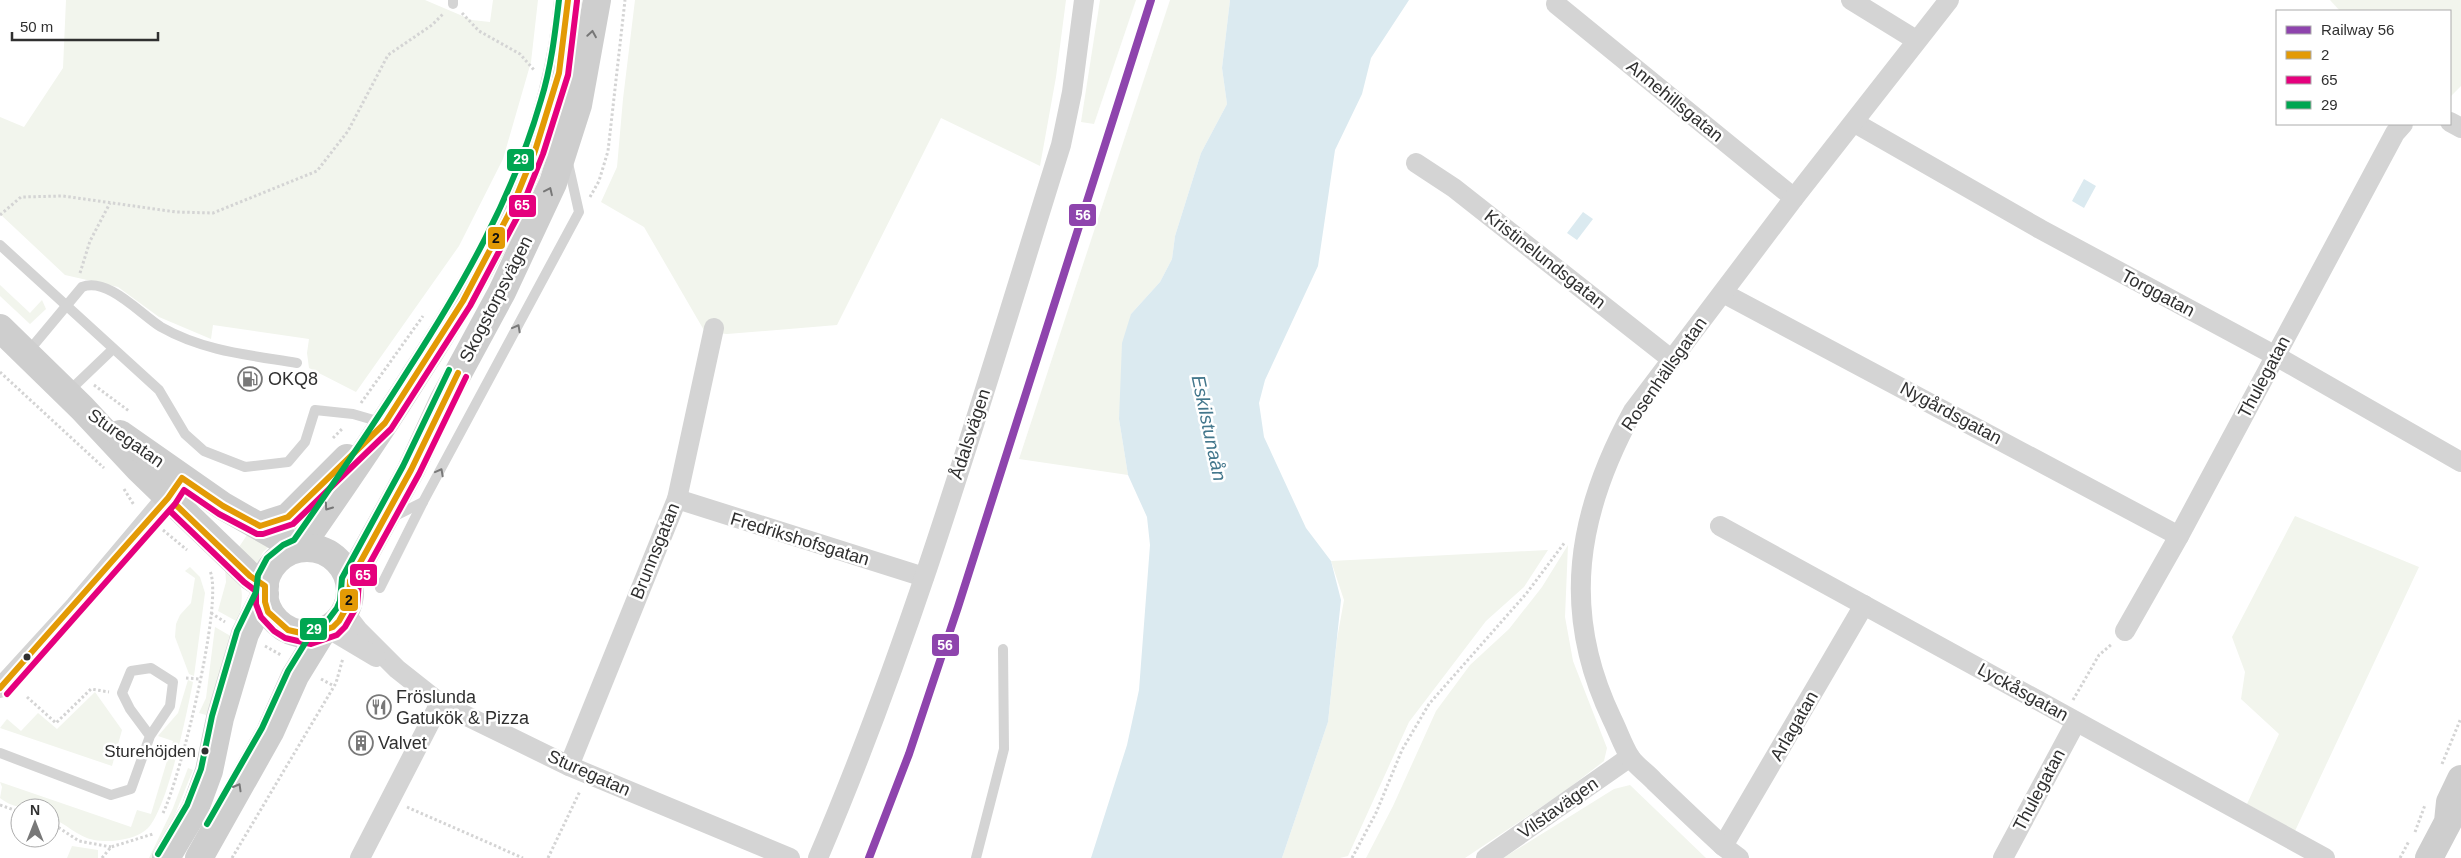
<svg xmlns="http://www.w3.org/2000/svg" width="2461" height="858" viewBox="0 0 2461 858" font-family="Arial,sans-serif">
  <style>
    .green { fill: #f2f5ed }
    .water { fill: #dbeaf0 }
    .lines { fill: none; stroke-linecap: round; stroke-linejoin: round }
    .path { stroke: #d4d4d4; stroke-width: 3; stroke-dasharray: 2.5 2.5; stroke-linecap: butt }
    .lane { stroke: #d4d4d4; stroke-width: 10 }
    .street { stroke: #d4d4d4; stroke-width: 20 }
    .secondary { stroke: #cecece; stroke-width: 28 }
    .bus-1-casing { stroke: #fff; stroke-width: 10 }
    .bus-2-casing { stroke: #fff; stroke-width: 10 }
    .bus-3-casing { stroke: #fff; stroke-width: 10 }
    .bus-1 { stroke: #e39a05; stroke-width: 6 }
    .bus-2 { stroke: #e5007d; stroke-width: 6 }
    .bus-3 { stroke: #00a651; stroke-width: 6 }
    .rail-1-casing { stroke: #fff; stroke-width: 11 }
    .rail-1 { stroke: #8e44ad; stroke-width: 8 }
    .oneway { stroke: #777 }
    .oneway2 { stroke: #7a7a7a }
    .bus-dot { fill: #303030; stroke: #fff; stroke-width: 2 }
    .labels { text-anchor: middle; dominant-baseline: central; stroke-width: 5; stroke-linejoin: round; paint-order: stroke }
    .bus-label { font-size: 17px; fill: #303030; stroke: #fff; text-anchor: end }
    .street-label { font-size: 18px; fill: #303030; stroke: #fff }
    .poi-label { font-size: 18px; fill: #303030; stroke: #fff; text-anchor: start }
    .water-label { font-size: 19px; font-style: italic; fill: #43778c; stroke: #fff }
    .line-badge { stroke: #fff; stroke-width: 2 }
    .badge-label { font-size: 14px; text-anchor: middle; font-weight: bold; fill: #fff }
    .pale-badge-label { font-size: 14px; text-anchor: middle; font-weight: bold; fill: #111 }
  </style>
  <rect width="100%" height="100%" fill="#fff"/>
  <g class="green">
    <path d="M66,0h359l47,20 18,2 3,-22h45l-7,62 -28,97 -44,87 -103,146 -47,-24 -2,-15 2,-14 -96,-14 -2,14 -52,-22 -41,-30 -53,-12 -65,-61v-97l24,10 39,-59z"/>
    <path d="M635,0h431l-10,77 -16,89 -99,-48 -104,207 -110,9 -22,-2 -61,-105 -43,-25 16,-35 6,-68z"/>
    <path d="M1100,0h36l-42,124 -13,-2z"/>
    <path d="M1170,0h60l-8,68 5,36 -26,49 -26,83 -3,23 -12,23 -29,32 -12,105 9,56 -109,-16z"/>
    <path d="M2330,0h131v86l-11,11v-86h-110z"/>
    <path d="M0,285l30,28 12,-13 4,9 -16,15 -30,-28z"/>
    <path d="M2295,516l124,51 -124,264 -48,-27 32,-70 -38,-35 4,-27 -13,-35z"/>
    <path d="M249,532l22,13 -8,7 -9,18 -21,-14z"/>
    <path d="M1568,545l-3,72 8,44 34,87 -3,13 -39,30 -100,67h-99l27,-52 43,-95 34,-46 39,-36 33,-42z"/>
    <path d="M1548,550l-24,37 -38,34 -77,101 -61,134 -8,2h-58l46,-136 9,-83 7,-39 -13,-39z"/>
    <path d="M190,567l10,10 5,16 -11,83 -5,-2 -14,-37 1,-13 4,-9 11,-12 4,-25 -10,-7z"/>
    <path d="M225,567c22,15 18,31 13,55l-20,-11 8,-29z"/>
    <path d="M215,627l19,11 -28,77 -7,-2 7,-15z"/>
    <path d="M188,680l5,2c-6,30 -25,125 -45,146 -12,12 -38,15 -54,12 -16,-3 -29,-17 -44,-23v-9c-18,0 -35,2 -50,-10l2,-11 -2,-5 131,45 6,-17 14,4 22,-73 -15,-5 20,-23z"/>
    <path d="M95,692l27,38 -10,36 -112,-38 7,-9 14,12 17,-18 19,16z"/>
    <path d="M188,768l5,2 -26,64 -13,24h-5l24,-50z"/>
    <path d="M1630,785l76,73h-203l111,-69z"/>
    <path d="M72,846l26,4v8h-31z"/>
  </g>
  <g class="water">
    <path d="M1230,0h179l-38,58 -9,36 -27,56 -17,116 -53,114 -6,23 5,34 42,91 25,33 10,39 -13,122 -46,136h-191l36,-113 12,-55 11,-145 -3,-28 -19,-42 -9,-56 3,-76 9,-29 29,-32 12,-23 3,-23 26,-83 26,-49 -5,-36z"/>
    <path d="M2084,179l12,7 -12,22 -12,-7z"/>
    <path d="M1583,212l10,7 -16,21 -10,-7z"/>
  </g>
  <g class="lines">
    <g class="path">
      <path d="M462,13l17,18 41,23 14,16"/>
      <path d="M590,197l9,-16 9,-30 17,-151"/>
      <path d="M0,215l21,-18 42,-1 113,16 37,1 104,-42 31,-40 40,-76 44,-30 11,-11"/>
      <path d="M80,273l10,-32 20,-38"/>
      <path d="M0,372l104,96"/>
      <path d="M94,385l35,26"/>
      <path d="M361,403l62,-87"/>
      <path d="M333,438l10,-10"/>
      <path d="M124,489l10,16"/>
      <path d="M163,530l24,20"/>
      <path d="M211,613l14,9"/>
      <path d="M265,646l16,9"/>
      <path d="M186,678l14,1"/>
      <path d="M321,679l13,7"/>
      <path d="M27,697l29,26 35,-34 18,3"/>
      <path d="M2073,700l26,-45 13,-11"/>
      <path d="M2442,764l19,-46"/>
      <path d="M0,805l20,7"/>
      <path d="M407,807l116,51"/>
      <path d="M163,813c17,-34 61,-211 47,-242"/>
      <path d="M50,822l29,19 32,6"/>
      <path d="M2415,832l10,-27"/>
      <path d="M102,858l9,-11 42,-13"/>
      <path d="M232,858l104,-175 7,-25"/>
      <path d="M548,858l32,-67"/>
      <path d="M1352,858l24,-45 26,-63 27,-46 97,-110 39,-52"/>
      <path d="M2400,858l9,-17"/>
    </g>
    <g class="lane">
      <path d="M453,4v-4"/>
      <path d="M0,245l159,145 26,44 19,17 41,16 43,-5 17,-20 10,-32 38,4 31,9"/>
      <path d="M27,353l55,-66c26,-10 58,27 79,40 42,24 88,28 136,36"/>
      <path d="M67,393l46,-44"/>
      <path d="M391,518l32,-16 156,-290 -11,-49"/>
      <path d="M380,588l43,-86"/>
      <path d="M0,753l111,42 20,-6 19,-53 20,-30 3,-24 -22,-14 -20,3 -9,22 8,16 20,27"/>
      <path d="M976,858l28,-109 -1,-100"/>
    </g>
    <g class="street">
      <path d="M1851,0l65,40"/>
      <path d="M1556,4l238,194"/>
      <path d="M2450,122l11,6"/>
      <path d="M1855,123l185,106 236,127 185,106"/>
      <path d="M1416,163l38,25 217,171"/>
      <path d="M1723,293l456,243"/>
      <path d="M677,499l247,78"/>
      <path d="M1720,526l605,332"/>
      <path d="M345,613l13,17 39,39 43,34 129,63 221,92"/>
      <path d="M329,629l47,28"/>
      <path d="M2125,631l54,-95 216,-403 8,-9"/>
      <path d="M0,688l75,-82 101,-120"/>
      <path d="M569,766l108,-267 37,-171"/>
      <path d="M1723,846l141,-241"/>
      <path d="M360,858l80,-155"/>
      <path d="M818,858c99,-231 168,-474 243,-713l11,-53 12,-92"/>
      <path d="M1486,858l144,-101"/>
      <path d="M1739,858l-16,-12c-23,-21 -46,-43 -69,-65 -7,-8 -18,-15 -24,-24 -7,-11 -12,-26 -18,-38 -52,-108 -35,-206 21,-308l161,-213 155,-198"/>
      <path d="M2003,858l73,-136"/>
    </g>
    <g class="secondary">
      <path d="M0,328l82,80 57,61 111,107 15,10"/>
      <path d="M120,434l103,72 74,42"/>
      <path d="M260,526l28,-9 59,-59"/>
      <path d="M300,547c40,-57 79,-114 116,-173 75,-115 141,-234 152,-374"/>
      <circle cx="307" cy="591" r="43"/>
      <path d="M350,581l61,-111 32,-69 59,-109 51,-109 25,-78 19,-105"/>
      <path d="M166,858l29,-49 14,-38 11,-53 25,-84 20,-40"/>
      <path d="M199,858l71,-126 25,-56 27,-44"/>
      <path d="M2429,858l19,-36 2,-20 11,-23"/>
    </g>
    <g class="bus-1-casing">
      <g id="bus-1">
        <path d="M176,505l74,71 15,10v16l3,10 20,18 22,5 23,-8 6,-6 10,-18 1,-22 61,-111 47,-97"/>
        <path d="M0,688l168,-190 14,-20 41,28 37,20 28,-9 97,-94 78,-122 48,-91 24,-59 24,-78 9,-73"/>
      </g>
    </g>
    <g class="bus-2-casing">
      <g id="bus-2">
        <path d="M170,511l74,71 12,9v13l5,13 13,14 11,7 26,6 26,-9 8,-8 12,-21 2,-23 60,-109 47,-97"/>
        <path d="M7,694l168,-190 9,-14 35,24 38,20h6l30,-10 98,-95 79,-123 49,-92 24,-60 25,-79 9,-74"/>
      </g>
    </g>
    <g class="bus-3-casing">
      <g id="bus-3">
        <path d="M207,824l55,-96 26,-57 27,-44 13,-7 9,-12 3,-7 2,-23 61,-112 46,-96"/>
        <path d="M158,854l29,-49 14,-36 11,-53 25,-85 19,-39 2,-17 9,-17 16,-13 11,-5c40,-57 79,-114 116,-173 54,-84 103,-170 131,-267 10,-32 14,-66 18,-100"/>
      </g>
    </g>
    <use href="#bus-1" class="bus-1"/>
    <use href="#bus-2" class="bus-2"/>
    <use href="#bus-3" class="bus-3"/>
    <g class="rail-1-casing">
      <path id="rail-1" d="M869,858l40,-104 49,-147 193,-607"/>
    </g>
    <use href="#rail-1" class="rail-1"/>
  </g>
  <defs><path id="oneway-chevron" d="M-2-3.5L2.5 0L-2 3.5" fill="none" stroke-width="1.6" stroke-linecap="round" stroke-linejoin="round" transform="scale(1.25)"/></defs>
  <g class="oneway">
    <use href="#oneway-chevron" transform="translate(592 34) rotate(-81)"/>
    <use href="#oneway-chevron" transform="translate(549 191) rotate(-65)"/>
    <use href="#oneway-chevron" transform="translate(328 507) rotate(125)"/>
    <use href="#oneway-chevron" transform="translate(238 787) rotate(-60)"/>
  </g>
  <g class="oneway2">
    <use href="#oneway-chevron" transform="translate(517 328) rotate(-62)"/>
    <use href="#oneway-chevron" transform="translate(440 472) rotate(-62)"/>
  </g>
  <defs>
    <g id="fuel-ring" transform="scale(1.25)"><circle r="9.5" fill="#fff" stroke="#787878" stroke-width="1.5"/><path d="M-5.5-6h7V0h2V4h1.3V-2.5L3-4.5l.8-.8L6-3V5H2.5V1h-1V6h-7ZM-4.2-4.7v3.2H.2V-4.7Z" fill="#787878"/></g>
    <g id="restaurant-ring" transform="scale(1.25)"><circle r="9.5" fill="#fff" stroke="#787878" stroke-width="1.5"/><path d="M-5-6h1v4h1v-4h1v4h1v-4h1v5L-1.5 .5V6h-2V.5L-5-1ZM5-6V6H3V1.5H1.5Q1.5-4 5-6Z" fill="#787878"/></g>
    <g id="building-ring" transform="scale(1.25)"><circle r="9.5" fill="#fff" stroke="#787878" stroke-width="1.5"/><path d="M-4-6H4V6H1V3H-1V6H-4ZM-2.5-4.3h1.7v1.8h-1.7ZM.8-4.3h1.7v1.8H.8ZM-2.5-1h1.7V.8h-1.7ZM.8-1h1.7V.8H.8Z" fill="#787878"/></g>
  </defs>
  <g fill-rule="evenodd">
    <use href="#fuel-ring" x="250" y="379"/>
    <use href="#restaurant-ring" x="379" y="707"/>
    <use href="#building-ring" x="361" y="743"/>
  </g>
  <g class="bus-dot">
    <circle cx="27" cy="657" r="4.5"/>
    <circle cx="205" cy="751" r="4.5"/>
  </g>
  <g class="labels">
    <g class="bus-label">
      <text x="196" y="751">Sturehöjden</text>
    </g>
    <g class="street-label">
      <text transform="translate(1675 101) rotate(39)">Annehillsgatan</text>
      <text transform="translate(1545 259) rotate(38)">Kristinelundsgatan</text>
      <text transform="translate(2158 293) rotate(28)">Torggatan</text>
      <text transform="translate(496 299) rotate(-63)">Skogstorpsvägen</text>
      <text transform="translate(1664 374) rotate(-55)">Rosenhällsgatan</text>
      <text transform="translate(2264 377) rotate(-62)">Thulegatan</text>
      <text transform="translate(1951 413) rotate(28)">Nygårdsgatan</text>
      <text transform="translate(970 434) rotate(-72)">Ådalsvägen</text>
      <text transform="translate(126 438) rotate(35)">Sturegatan</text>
      <text transform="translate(800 539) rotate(17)">Fredrikshofsgatan</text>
      <text transform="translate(655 551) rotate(-68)">Brunnsgatan</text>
      <text transform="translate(2023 692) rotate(29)">Lyckåsgatan</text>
      <text transform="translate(1794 726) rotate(-60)">Arlagatan</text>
      <text transform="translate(589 773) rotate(24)">Sturegatan</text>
      <text transform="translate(2039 790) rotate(-62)">Thulegatan</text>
      <text transform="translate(1558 808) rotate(-35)">Vilstavägen</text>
    </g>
    <g class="poi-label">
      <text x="268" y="379">OKQ8</text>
      <text x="396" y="697">Fröslunda<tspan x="396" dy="21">Gatukök &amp; Pizza</tspan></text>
      <text x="378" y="743">Valvet</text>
    </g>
    <g class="water-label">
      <text transform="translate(1209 428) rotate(78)">Eskilstunaån</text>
    </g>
  </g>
  <g class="line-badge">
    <rect x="506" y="148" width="29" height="24" rx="5" fill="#00a651"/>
    <rect x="508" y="194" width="29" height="24" rx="5" fill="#e5007d"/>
    <rect x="1068" y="203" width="29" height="24" rx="5" fill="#8e44ad"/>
    <rect x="487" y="226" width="19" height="24" rx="5" fill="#e39a05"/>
    <rect x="349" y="563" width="29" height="24" rx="5" fill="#e5007d"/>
    <rect x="339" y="588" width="20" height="24" rx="5" fill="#e39a05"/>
    <rect x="299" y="617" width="29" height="24" rx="5" fill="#00a651"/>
    <rect x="931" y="633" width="29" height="24" rx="5" fill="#8e44ad"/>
  </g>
  <g class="badge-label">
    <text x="521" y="164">29</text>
    <text x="522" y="210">65</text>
    <text x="1083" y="220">56</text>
    <text x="363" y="580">65</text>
    <text x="314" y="634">29</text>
    <text x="945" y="650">56</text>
  </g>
  <g class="pale-badge-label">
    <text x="496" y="243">2</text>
    <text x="349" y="605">2</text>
  </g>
  <rect x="2276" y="10" width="175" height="115" fill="#ffffff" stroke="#acacac"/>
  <rect x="2286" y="26" width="25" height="8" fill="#8e44ad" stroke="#acacac"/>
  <text x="2321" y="35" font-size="15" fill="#303030">Railway 56</text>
  <rect x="2286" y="51" width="25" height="8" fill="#e39a05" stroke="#acacac"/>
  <text x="2321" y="60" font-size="15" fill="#303030">2</text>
  <rect x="2286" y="76" width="25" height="8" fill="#e5007d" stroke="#acacac"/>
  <text x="2321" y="85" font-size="15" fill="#303030">65</text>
  <rect x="2286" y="101" width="25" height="8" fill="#00a651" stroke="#acacac"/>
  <text x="2321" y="110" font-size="15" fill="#303030">29</text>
  <g transform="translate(35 823)"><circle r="24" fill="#ffffff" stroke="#acacac"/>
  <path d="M0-4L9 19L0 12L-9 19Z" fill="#787878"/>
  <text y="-8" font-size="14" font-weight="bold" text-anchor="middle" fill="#303030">N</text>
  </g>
  <path d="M12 32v8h146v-8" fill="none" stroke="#303030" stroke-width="2.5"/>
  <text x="20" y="32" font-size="15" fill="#303030" stroke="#ffffff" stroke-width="4" paint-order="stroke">50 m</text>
</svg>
